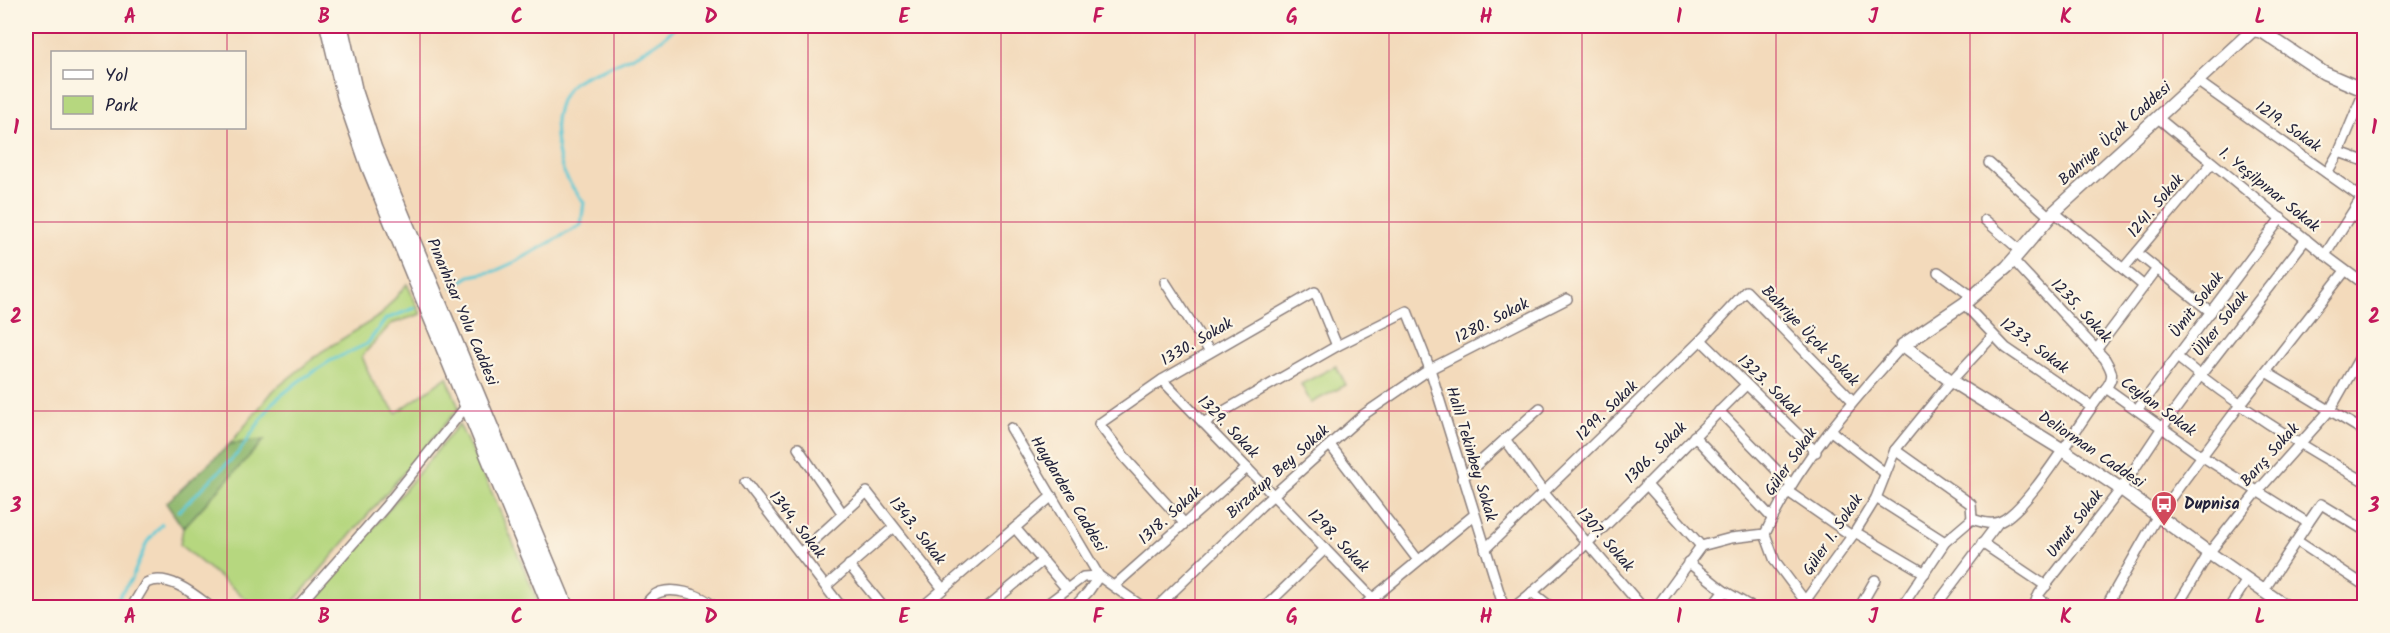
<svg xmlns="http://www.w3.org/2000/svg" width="2390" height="633" viewBox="0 0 2390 633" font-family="Kalam,sans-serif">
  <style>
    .green { fill: #b6d77f; stroke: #6c7c5d; stroke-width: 1.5 }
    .forest { fill: #90b86e; stroke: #596d54; stroke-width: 1.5 }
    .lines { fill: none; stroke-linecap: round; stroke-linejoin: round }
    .stream { stroke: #5dc9d5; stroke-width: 3 }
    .minor-casing { stroke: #8a7e7b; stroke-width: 12 }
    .tertiary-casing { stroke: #8a7e7b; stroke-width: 15 }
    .trunk-casing { stroke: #8a7e7b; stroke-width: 18 }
    .minor { stroke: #fff; stroke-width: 9 }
    .tertiary { stroke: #fff; stroke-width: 12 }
    .trunk { stroke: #fff; stroke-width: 15 }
    .grid { fill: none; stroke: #c2185b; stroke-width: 1.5; stroke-opacity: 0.55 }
    .labels { text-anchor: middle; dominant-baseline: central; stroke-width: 4.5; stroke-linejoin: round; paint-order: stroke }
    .street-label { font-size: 16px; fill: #22223b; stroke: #fcf5e5 }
    .poi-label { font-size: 16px; font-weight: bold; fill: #22223b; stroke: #fcf5e5; text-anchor: start }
    .neatline { fill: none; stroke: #c2185b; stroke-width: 2 }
    .grid-label { font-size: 20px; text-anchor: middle; font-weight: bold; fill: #c2185b }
  </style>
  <rect width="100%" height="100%" fill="#fcf5e5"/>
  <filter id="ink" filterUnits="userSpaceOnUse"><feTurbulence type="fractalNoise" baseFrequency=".0167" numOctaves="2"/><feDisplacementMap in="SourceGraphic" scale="12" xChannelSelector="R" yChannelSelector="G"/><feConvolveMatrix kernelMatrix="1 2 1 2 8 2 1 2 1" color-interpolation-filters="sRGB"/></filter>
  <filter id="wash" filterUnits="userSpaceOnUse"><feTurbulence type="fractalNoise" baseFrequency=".008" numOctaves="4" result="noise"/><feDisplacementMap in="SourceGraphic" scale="24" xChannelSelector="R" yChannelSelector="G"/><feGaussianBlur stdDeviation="1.35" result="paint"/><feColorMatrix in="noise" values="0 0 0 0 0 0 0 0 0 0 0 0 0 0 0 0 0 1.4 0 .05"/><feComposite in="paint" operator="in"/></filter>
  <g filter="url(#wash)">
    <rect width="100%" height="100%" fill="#f3dabb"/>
    <g class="green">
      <path d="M407,284l14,30 -30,10 -29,32 10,25 24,32 51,-36 12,31 -170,199h-33l-76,-62 3,-17 80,-87 -33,3 43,-53 48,-39 60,-37z"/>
      <path d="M1336,366l10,19 -35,18 -10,-19z"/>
      <path d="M459,424l35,73 46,110h-236l65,-74z"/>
    </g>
    <path class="forest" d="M264,440l-81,88 -17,-25 64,-59z"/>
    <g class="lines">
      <g class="stream">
        <path d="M2267,26l22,6 15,-6"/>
        <path d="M452,287l18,-11 25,-5 22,-10 64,-36 3,-23c-20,-23 -25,-36 -28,-66 -2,-18 3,-39 16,-52 7,-6 20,-11 29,-14 25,-11 57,-23 75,-44"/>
        <path d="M179,511l60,-59 34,-50 26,-21 31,-20 37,-17 19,-25 29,-11"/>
        <path d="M111,608l21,-30 15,-36 15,-18"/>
      </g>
    </g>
  </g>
  <g filter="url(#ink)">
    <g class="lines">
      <g class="minor-casing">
        <g id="minor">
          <path d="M2197,81l165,117"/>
          <path d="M2158,118l167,137 39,29"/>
          <path d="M2339,152l25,9"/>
          <path d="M1989,163l61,54"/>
          <path d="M2327,173l12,-21 25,-60"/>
          <path d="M2054,212l90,74"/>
          <path d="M2352,215l12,6"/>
          <path d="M1985,220l36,31"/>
          <path d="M2137,253l74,59"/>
          <path d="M2325,255l39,-61"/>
          <path d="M2013,260l92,99c7,12 10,17 1,29"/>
          <path d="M2123,269l89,-106"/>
          <path d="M1938,272l35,25"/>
          <path d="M1165,282l45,70"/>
          <path d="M1964,304l42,44 85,58"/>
          <path d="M1701,340l115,112"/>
          <path d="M2096,350l61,-81"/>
          <path d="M2177,357c58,48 122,87 187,124"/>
          <path d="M2266,372l98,59"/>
          <path d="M1162,380l220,228"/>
          <path d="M2137,410l144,-192"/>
          <path d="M1719,411l72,74"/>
          <path d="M1203,423l134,-77 70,-35 23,58 74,239"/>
          <path d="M1011,428l88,148 45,32"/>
          <path d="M1831,431l54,42"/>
          <path d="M1694,436l78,82"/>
          <path d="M1505,439l39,54 99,115"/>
          <path d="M1330,445l88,115"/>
          <path d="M798,448l45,66"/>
          <path d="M1895,450l76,54 1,15"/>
          <path d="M1462,478l78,-70"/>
          <path d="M745,482l97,126"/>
          <path d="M1646,484l55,62"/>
          <path d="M1787,491l65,45"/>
          <path d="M1876,498l69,44"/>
          <path d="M1184,523l-58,-64 -27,-35 63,-44 153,-88 22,54"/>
          <path d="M1015,528l51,60"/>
          <path d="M1855,532l70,41"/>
          <path d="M2297,541l67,44"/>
          <path d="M1982,543l64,43"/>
          <path d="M1485,549l216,-209 45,-49 107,110"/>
          <path d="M800,553l67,-61 76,97"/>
          <path d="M1688,562l36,29 29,17"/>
          <path d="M849,565l35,43"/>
          <path d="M826,586l68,-59"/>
          <path d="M1114,586l133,-118"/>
          <path d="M2264,590l44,-67"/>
          <path d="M1532,592l20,16"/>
          <path d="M2037,598l16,10"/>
          <path d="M1806,605l-1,-4 -30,-40 -10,-27c31,-69 88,-133 138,-189"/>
          <path d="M131,608l15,-25c22,-11 49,12 66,25"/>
          <path d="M296,608l89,-101 83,-103"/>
          <path d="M643,608c3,-4 6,-9 10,-12 15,-12 50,-2 62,12"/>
          <path d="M921,608l131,-112"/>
          <path d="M986,608l56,-47"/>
          <path d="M1042,608l41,-31 16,-1"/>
          <path d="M1073,608l15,-16 11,-16"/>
          <path d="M1156,608l105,-102 102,-91 67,-46 137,-70"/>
          <path d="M1264,608l61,-59"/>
          <path d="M1361,608l113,-93"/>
          <path d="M1513,608c84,-67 156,-148 233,-223"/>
          <path d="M1656,608l45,-62 30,-8 34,-4"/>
          <path d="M1711,608l13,-17"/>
          <path d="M1818,608l-13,-7 50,-69 21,-34 19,-48 56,-69 42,-45"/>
          <path d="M1859,608l16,-28"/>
          <path d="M1901,608l44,-66 27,-23c9,3 18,6 27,3 30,-11 83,-106 107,-134l97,69 105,66 13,-19 43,26"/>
          <path d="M1934,608l64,-85"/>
          <path d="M2033,608l6,-14 82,-105 40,-60 39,-53 106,-137"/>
          <path d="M2105,608l53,-93 82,-110 105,-134"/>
          <path d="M2176,608l33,-55 48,-61 73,-82 34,-60"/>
          <path d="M2229,608l18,-28"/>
        </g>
      </g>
      <g class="tertiary-casing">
        <path id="tertiary" d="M2288,608l-79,-55 -88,-64 -58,-39 -112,-69 -48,-36 62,-42 42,-36 47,-55 199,-182 10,2 61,41 40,17"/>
      </g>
      <g class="trunk-casing">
        <g id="trunk">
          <path d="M328,26l17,71 24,69 182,442"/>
          <path d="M340,26l14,63 20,60 192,459"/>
        </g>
      </g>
      <use href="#minor" class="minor"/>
      <use href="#tertiary" class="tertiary"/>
      <use href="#trunk" class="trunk"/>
    </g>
  </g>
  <path class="grid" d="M227,26v26M420,26v582M614,26v582M808,26v582M1001,26v582M1195,26v582M1389,26v582M1582,26v582M1776,26v582M1970,26v582M2163,26v582M227,128v480M26,222h2338M26,411h2338"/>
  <defs>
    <g id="bus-pin" transform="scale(1.35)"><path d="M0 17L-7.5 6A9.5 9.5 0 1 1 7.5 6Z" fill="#d1495b" stroke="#fcf5e5"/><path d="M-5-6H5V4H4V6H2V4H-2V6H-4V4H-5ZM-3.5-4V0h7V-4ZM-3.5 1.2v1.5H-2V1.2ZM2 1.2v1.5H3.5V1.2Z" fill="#fff"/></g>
  </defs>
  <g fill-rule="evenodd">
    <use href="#bus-pin" x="2164" y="504"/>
  </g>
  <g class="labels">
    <g class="street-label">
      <text transform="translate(2288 127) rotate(35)">1219. Sokak</text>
      <text transform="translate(2115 134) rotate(-42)">Bahriye Üçok Caddesi</text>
      <text transform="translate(2269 190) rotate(39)">1. Yeşilpınar Sokak</text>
      <text transform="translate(2156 206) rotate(-50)">1241. Sokak</text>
      <text transform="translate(2197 305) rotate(-53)">Ümit Sokak</text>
      <text transform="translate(2081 311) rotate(47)">1235. Sokak</text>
      <text transform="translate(462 312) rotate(67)">Pınarhisar Yolu Caddesi</text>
      <text transform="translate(1492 321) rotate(-27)">1280. Sokak</text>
      <text transform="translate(2221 324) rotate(-52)">Ülker Sokak</text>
      <text transform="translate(1810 336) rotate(46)">Bahriye Üçok Sokak</text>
      <text transform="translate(1197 342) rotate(-30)">1330. Sokak</text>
      <text transform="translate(2034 346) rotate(37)">1233. Sokak</text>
      <text transform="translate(1769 386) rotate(44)">1323. Sokak</text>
      <text transform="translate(2158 407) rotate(36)">Ceylan Sokak</text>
      <text transform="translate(1607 411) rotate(-44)">1299. Sokak</text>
      <text transform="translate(1228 427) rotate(46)">1329. Sokak</text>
      <text transform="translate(2091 450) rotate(34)">Deliorman Caddesi</text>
      <text transform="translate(1656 453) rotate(-45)">1306. Sokak</text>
      <text transform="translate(1471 454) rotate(73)">Halil Tekinbey Sokak</text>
      <text transform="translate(2270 455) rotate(-48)">Barış Sokak</text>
      <text transform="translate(1791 462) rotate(-55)">Güler Sokak</text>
      <text transform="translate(1278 472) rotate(-42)">Birzatup Bey Sokak</text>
      <text transform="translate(1068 494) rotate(59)">Haydardere Caddesi</text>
      <text transform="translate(1170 516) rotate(-42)">1318. Sokak</text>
      <text transform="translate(2075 524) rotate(-52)">Umut Sokak</text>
      <text transform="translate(797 525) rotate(52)">1344. Sokak</text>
      <text transform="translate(917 531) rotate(52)">1343. Sokak</text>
      <text transform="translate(1833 535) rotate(-56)">Güler 1. Sokak</text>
      <text transform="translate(1605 540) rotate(49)">1307. Sokak</text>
      <text transform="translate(1338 541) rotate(46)">1298. Sokak</text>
    </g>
    <g class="poi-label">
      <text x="2184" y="504">Dupnisa</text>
    </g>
  </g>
  <rect width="2390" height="633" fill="none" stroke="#fcf5e5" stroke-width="66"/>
  <rect x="51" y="51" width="195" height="78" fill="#fcf5e5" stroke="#a5a1a1" stroke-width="1.5"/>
  <rect x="63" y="70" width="30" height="9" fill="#ffffff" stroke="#a5a1a1" stroke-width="1.5"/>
  <text x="105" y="81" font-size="18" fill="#22223b">Yol</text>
  <rect x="63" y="96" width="30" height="18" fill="#b6d77f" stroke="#a5a1a1" stroke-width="1.5"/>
  <text x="105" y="111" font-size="18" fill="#22223b">Park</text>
  <rect x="33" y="33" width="2324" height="567" class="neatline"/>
  <g class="grid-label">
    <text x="130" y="23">A</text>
    <text x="324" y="23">B</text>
    <text x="517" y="23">C</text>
    <text x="711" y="23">D</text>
    <text x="904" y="23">E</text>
    <text x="1098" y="23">F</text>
    <text x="1292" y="23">G</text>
    <text x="1486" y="23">H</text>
    <text x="1679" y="23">I</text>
    <text x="1873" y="23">J</text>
    <text x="2066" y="23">K</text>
    <text x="2260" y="23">L</text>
    <text x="16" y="134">1</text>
    <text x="2374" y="134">1</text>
    <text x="16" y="323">2</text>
    <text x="2374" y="323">2</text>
    <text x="16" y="512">3</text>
    <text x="2374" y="512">3</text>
    <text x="130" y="623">A</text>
    <text x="324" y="623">B</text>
    <text x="517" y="623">C</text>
    <text x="711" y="623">D</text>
    <text x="904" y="623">E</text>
    <text x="1098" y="623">F</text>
    <text x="1292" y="623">G</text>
    <text x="1486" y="623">H</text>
    <text x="1679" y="623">I</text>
    <text x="1873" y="623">J</text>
    <text x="2066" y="623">K</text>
    <text x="2260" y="623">L</text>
  </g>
</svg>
